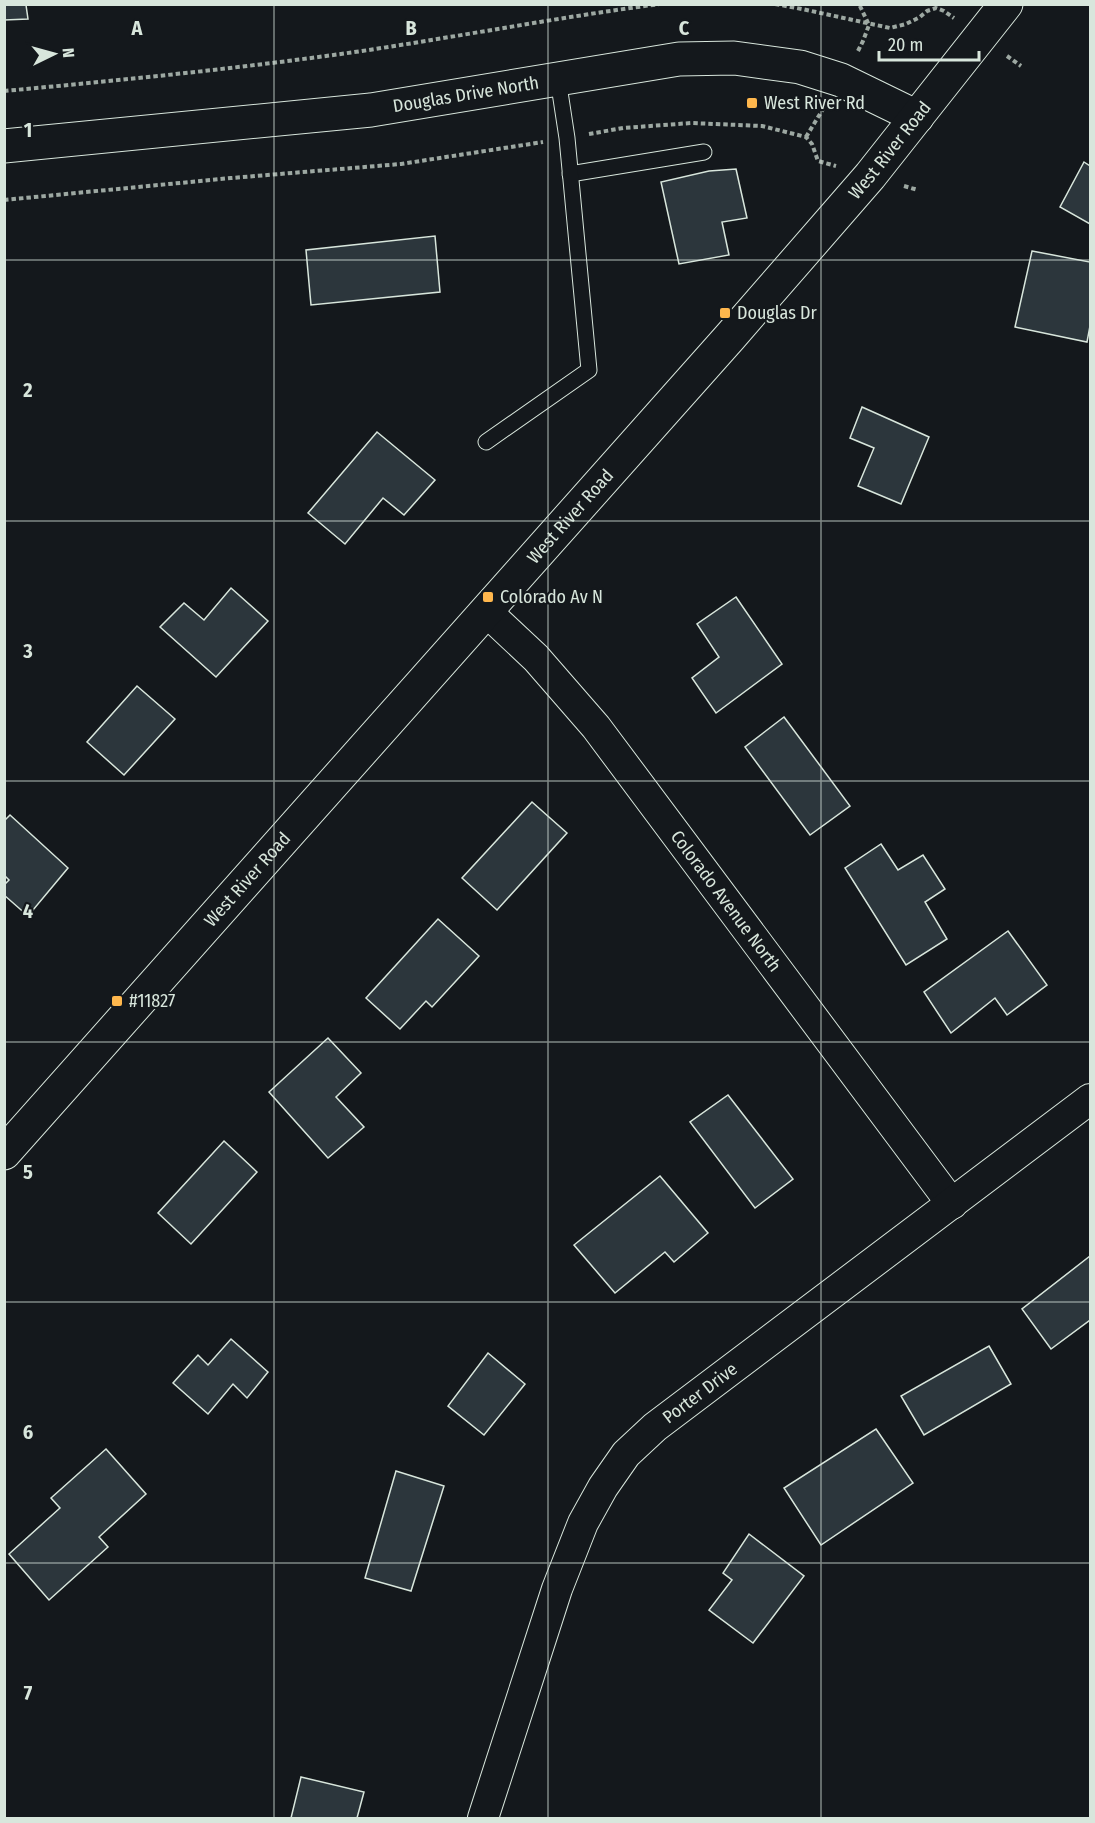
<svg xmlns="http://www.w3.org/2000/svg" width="1095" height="1823" viewBox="0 0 1095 1823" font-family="'Fira Sans Condensed',sans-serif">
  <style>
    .building { fill: #2c363c; stroke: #d8e6dc; stroke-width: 1.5 }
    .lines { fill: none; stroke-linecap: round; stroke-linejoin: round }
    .service-casing { stroke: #d8e6dc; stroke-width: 17 }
    .minor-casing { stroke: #d8e6dc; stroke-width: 32 }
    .secondary-casing { stroke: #d8e6dc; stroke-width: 35 }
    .path { stroke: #9da8a2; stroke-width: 4; stroke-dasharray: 4.5 3; stroke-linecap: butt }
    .service { stroke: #14181c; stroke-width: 15 }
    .minor { stroke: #14181c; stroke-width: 30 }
    .secondary { stroke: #14181c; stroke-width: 33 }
    .grid { fill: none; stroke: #d8e6dc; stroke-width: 1.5; stroke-opacity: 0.55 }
    .poi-dot { fill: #ffb74d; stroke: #14181c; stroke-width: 2 }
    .labels { text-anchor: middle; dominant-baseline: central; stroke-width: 4.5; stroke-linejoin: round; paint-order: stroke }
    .street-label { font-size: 18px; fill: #d8e6dc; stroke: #14181c }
    .poi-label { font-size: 18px; fill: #d8e6dc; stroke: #14181c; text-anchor: start }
    .grid-label { font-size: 20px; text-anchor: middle; font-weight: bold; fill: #d8e6dc; stroke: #14181c; stroke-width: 4.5; stroke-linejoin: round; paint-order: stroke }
  </style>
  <rect width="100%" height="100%" fill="#14181c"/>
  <g class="building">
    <path d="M4,4h24l-2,1 2,14 -24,1z"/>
    <path d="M1084,162l6,4v58l-30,-17z"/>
    <path d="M736,169l11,49 -25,4 7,33 -50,9 -18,-82 48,-11z"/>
    <path d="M435,236l5,56 -129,13 -5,-55z"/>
    <path d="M1032,251l58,11v64l-3,16 -72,-15z"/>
    <path d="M862,407l67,30 -28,67 -43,-18 16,-38 -24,-10z"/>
    <path d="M377,432l58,48 -31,35 -21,-17 -38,46 -37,-31z"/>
    <path d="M231,588l37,33 -52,56 -56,-50 24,-24 20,17z"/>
    <path d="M736,597l46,67 -66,49 -24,-35 27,-21 -22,-33z"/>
    <path d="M137,686l38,33 -51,56 -37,-33z"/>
    <path d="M784,717l66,89 -40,29 -65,-88z"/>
    <path d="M532,802l35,31 -70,77 -35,-32z"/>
    <path d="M10,815l58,53 -40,48 -24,-21v-10l5,-5 -5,-5v-54z"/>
    <path d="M881,844l17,26 25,-15 22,34 -20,13 22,37 -41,26 -61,-97z"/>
    <path d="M438,919l41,37 -47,51 -6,-6 -26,28 -34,-31z"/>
    <path d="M1008,931l39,54 -40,30 -12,-17 -44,35 -27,-41z"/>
    <path d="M328,1038l33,35 -25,24 28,30 -36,31 -59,-66z"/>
    <path d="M728,1095l65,84 -38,29 -65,-86z"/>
    <path d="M224,1141l33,31 -66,72 -33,-31z"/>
    <path d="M660,1176l48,57 -34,29 -9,-10 -50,41 -41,-48z"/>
    <path d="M1090,1256v64l-39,29 -29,-40z"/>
    <path d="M231,1339l37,33 -21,26 -14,-14 -25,30 -35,-31 25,-28 10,10z"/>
    <path d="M989,1346l22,38 -87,51 -23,-39z"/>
    <path d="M488,1353l37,31 -41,51 -36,-29z"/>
    <path d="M876,1429l37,54 -92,62 -37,-57z"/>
    <path d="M106,1449l40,45 -47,43 9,10 -59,53 -40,-46 51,-46 -9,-10z"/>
    <path d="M396,1471l48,15 -33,105 -46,-13z"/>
    <path d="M749,1534l55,42 -51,67 -44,-33 23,-30 -9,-7z"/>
    <path d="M301,1777l63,15 -7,26h-66z"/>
  </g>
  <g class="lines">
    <g class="service-casing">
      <g id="service">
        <path d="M570,174l134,-22"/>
        <path d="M486,442l103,-72 -22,-232 -9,-59"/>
      </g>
    </g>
    <g class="minor-casing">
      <g id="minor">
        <path id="s1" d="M487,612l49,46 60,69 356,477"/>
        <path id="s2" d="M483,1818l74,-229 26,-66 20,-36 23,-33 29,-27 435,-328"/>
      </g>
    </g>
    <g class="secondary-casing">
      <g id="secondary">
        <path id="s3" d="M4,146l367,-36 308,-51 55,-1 66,9 41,13 76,37"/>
        <path id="s4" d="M4,1153l726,-816 140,-161 136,-172"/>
      </g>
    </g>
    <g class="path">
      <path d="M775,4l27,5 88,19 16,-4 14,-7 7,-6 9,-3 8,3 10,7"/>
      <path d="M858,51l5,-10 6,-16 -10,-21"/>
      <path d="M1007,56l14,10"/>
      <path d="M4,91c120,-11 239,-23 358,-40 100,-15 198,-34 298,-47"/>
      <path d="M589,134l34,-6 68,-5 71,3 44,11 6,7 6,17 18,5"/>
      <path d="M806,137l17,-28"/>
      <path d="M904,186l14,4"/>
      <path d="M4,200l227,-22 170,-14 142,-22"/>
    </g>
    <use href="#service" class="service"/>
    <use href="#minor" class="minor"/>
    <use href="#secondary" class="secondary"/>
  </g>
  <path class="grid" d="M274,4v1814M548,4v1814M821,4v1814M4,260h1086M4,521h1086M4,781h1086M4,1042h1086M4,1302h1086M4,1563h1086"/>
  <g class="poi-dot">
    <rect x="746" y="97" width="12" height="12" rx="3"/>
    <rect x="719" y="307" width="12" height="12" rx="3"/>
    <rect x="482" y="591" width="12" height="12" rx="3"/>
    <rect x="111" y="995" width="12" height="12" rx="3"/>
  </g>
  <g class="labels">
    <g class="street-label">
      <text stroke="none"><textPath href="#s3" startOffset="465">Douglas Drive North</textPath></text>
      <text stroke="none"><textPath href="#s4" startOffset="1338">West River Road</textPath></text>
      <text stroke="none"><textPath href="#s4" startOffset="852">West River Road</textPath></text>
      <text stroke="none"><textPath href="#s4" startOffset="366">West River Road</textPath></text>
      <text stroke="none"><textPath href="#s1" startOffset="376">Colorado Avenue North</textPath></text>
      <text stroke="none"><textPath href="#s2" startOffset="489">Porter Drive</textPath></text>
    </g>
    <g class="poi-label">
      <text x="764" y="103">West River Rd</text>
      <text x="737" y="313">Douglas Dr</text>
      <text x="500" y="597">Colorado Av N</text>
      <text x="129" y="1001">#11827</text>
    </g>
  </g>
  <g class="grid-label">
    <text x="137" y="35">A</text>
    <text x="411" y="35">B</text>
    <text x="684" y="35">C</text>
    <text x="28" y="137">1</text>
    <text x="28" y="397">2</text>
    <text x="28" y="658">3</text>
    <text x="28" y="918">4</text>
    <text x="28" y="1179">5</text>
    <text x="28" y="1439">6</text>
    <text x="28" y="1700">7</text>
  </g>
  <rect width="1095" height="1823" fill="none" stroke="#d8e6dc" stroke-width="12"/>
  <g transform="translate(54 54) rotate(85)" stroke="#14181c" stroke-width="4.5" paint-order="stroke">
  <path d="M0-4.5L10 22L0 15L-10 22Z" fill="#d8e6dc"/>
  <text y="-9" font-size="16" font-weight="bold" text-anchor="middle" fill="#d8e6dc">N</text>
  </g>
  <path d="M879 51v9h100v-9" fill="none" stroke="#d8e6dc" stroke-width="3"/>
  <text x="888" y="51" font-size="18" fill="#d8e6dc" stroke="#14181c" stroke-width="4.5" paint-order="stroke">20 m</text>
</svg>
